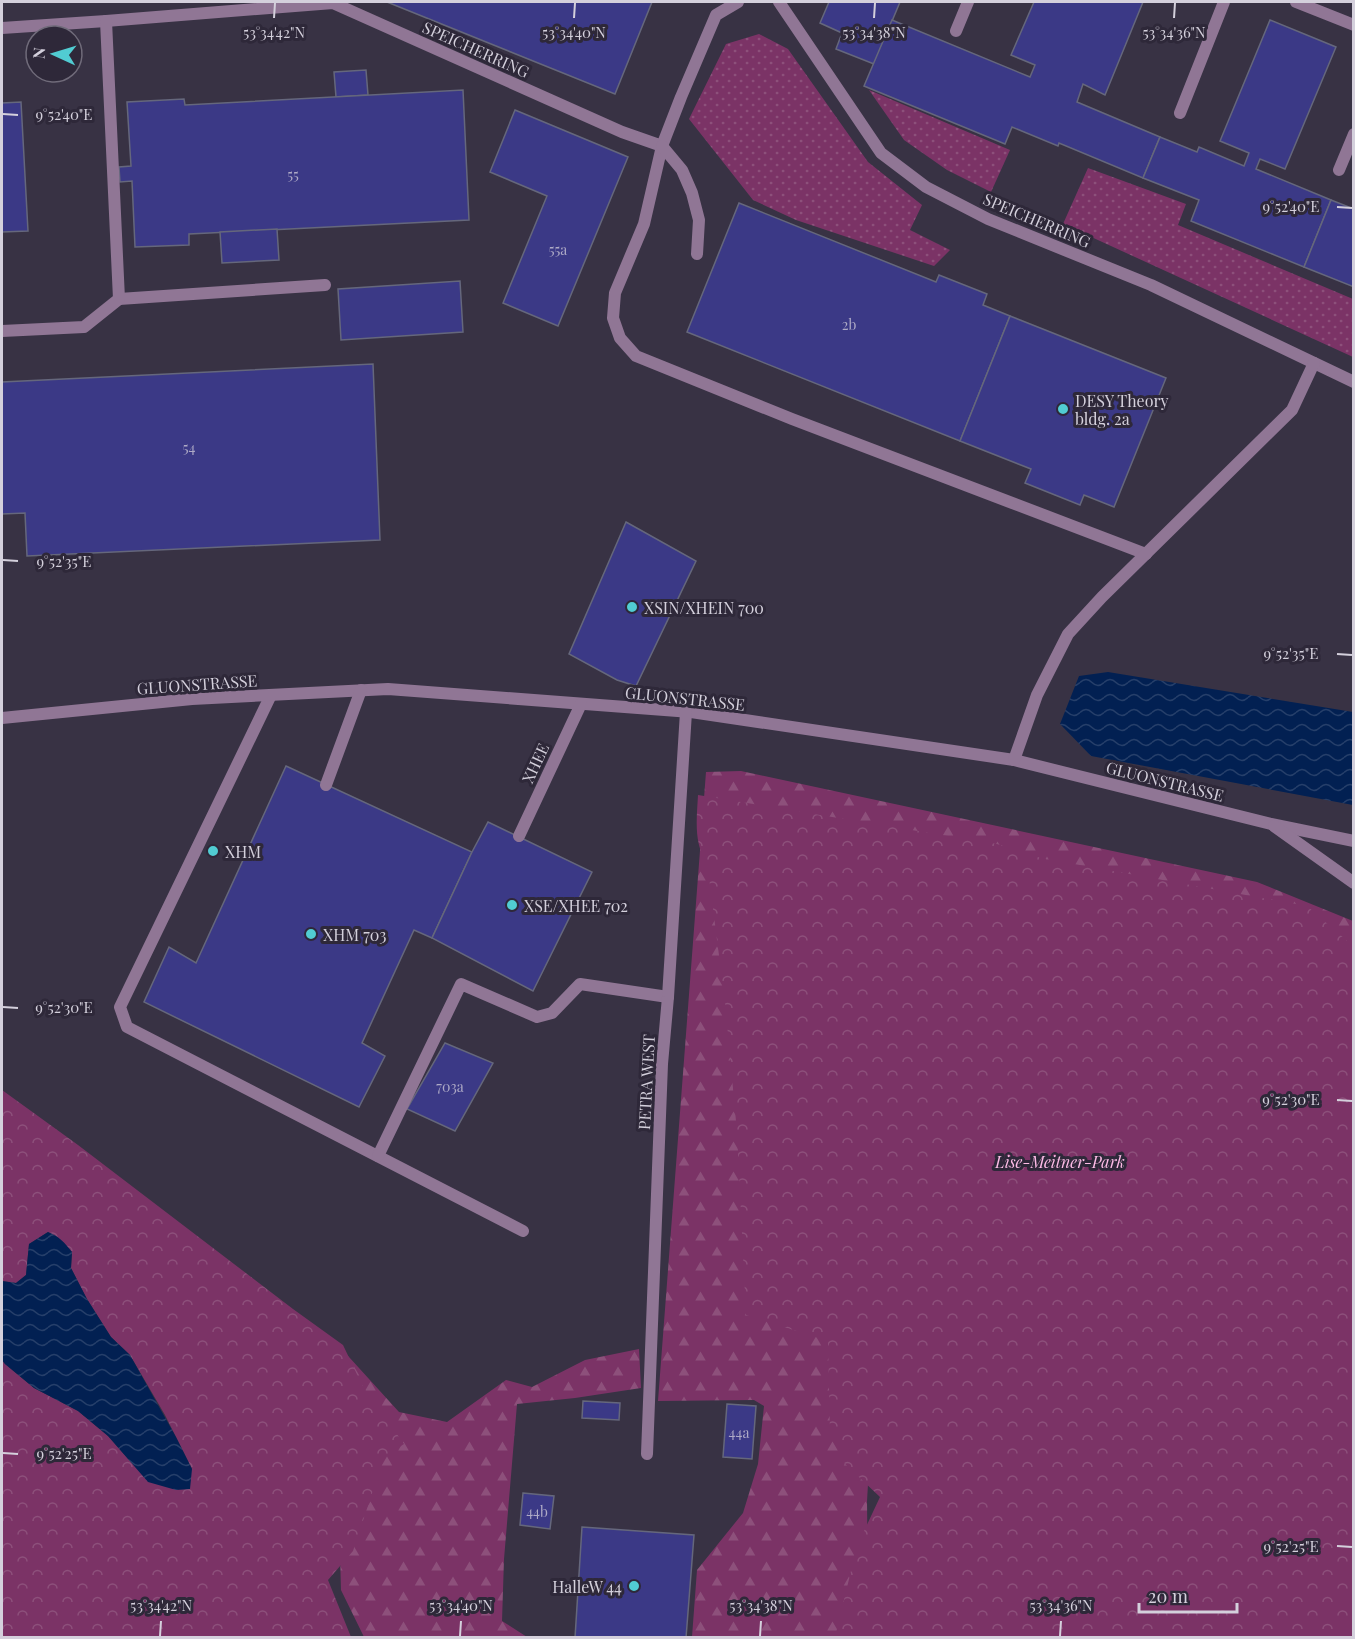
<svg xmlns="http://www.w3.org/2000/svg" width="1355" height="1639" viewBox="0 0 1355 1639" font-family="'Playfair Display',serif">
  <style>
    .grass { fill: url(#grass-dots) }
    .forest { fill: url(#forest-firs) }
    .park { fill: url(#park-crowns) }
    .water { fill: url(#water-waves) }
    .building { fill: #3b3986; stroke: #65677c; stroke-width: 1.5 }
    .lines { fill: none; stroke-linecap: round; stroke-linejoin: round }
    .service { stroke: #907695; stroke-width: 12 }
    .ticks { fill: none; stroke: #d4d0dc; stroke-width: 2 }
    .poi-dot { fill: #51ccd2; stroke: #2e2839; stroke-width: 2 }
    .labels { text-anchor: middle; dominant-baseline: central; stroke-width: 6; stroke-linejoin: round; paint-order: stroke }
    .number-label { font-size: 14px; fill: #aeaac6 }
    .street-label { font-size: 16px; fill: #d4d0dc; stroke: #2e2839 }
    .poi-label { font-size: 16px; fill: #d4d0dc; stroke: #2e2839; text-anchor: start }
    .park-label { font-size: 16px; font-style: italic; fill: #febce7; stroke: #2e2839 }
    .ticks-label { font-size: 15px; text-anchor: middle; fill: #d4d0dc; stroke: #2e2839; stroke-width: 6; stroke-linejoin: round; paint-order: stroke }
  </style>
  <defs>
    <pattern id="grass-dots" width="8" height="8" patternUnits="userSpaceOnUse" patternTransform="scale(1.5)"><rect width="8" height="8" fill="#7b3366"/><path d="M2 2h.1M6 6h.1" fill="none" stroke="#8d507b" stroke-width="1.8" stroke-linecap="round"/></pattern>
    <pattern id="forest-firs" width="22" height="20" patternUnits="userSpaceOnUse" patternTransform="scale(1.5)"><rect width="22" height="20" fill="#7b3366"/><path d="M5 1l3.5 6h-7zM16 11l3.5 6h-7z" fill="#8d507b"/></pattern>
    <pattern id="park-crowns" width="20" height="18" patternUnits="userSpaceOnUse" patternTransform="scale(1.5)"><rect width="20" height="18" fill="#7b3366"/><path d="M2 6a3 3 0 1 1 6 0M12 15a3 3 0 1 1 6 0" fill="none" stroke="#8d507b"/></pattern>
    <pattern id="water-waves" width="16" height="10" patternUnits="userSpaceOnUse" patternTransform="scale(1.5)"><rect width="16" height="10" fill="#022052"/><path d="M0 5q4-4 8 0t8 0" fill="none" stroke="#263f6a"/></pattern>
  </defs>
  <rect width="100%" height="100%" fill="#383244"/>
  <g class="grass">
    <path d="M759,34l29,15 80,113 54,43 -12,25 40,20 -16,16 -138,-46 -43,-20 -64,-81 37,-75z"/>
    <path d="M869,90l141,60 -19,42 -44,-22 -43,-30z"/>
    <path d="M1088,168l98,36 -8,21 175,74v58l-290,-133z"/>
  </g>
  <g class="forest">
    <path d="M741,771l516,111 96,39v457l-482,55 -4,68 1,94 -23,42h-153l5,-67 46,-57 15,-49 6,-58 -10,-6 -96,1 48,-629z"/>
    <path d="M339,1346l60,66 48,10 59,-42 26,7 53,-27 54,-11 2,39 -66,10 -58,6 -13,155 -2,62 25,16h-163l-23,-47 -2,-75z"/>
  </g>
  <g class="park">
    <path d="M698,795l299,49 44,14 266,48 46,40v691h-518l22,-91 23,-49 -38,-36 1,-3 -13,-23 -2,-94 -82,-26 -9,-183 -12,-130 -18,-140c-14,-18 -10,-46 -9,-67z"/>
    <path d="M2,1090l76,55 215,164 50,36 20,42 41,57 -20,13 -31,94 -25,29 23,57h-349v-277l3,4 29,24 44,23 30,25 22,25 62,8 -27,-54 -35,-60 -19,-18 -24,-38 -16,-31 1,-16 -24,-20 -19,12 -3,31 -10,8 -14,-2z"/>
  </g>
  <g class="water">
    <path d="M1108,672l245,40v93l-262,-49 -31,-32 19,-48z"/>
    <path d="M48,1232c11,4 17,11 24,20l-1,16 16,31 24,38 19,18 46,82 16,32 -2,20 -14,1 -28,-8 -40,-46 -30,-25 -44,-23 -29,-24 -3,-4v-79l14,2 10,-8 3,-31z"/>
  </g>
  <g class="building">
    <path d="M387,2h265l-37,92z"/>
    <path d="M829,2h71l-26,62 -38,-15 6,-16 -22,-10z"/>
    <path d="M1034,2h109l-38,93 -22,-11 -6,18 83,35 -17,41 -84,-35 -1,3 -46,-19 -7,17 -141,-58 28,-66 138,57 5,-12 -24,-10z"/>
    <path d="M1270,20l66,27 -51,122 -25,-10 -4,10 75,31 -27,67 -113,-46 8,-21 -56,-22 17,-41 37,15 2,-5 45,19 5,-13 -29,-12z"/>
    <path d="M366,70l2,25 -32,2 -2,-25z"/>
    <path d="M463,90l6,130 -280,14v11l-54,2 -3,-66 -12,1 -1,-15 12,-1 -4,-64 57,-3 1,6z"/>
    <path d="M21,102l7,129 -26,1v-129z"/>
    <path d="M515,110l113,47 -70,169 -55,-23 44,-107 -57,-24z"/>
    <path d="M1331,200l23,9v78l-50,-20z"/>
    <path d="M739,203l197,79 3,-7 48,19 -4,11 27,11 -50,125 -273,-109z"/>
    <path d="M277,229l2,31 -57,3 -2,-31z"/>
    <path d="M460,281l3,51 -122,8 -3,-51z"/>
    <path d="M1010,316l156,62 -52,129 -30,-12 -4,10 -55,-22 6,-14 -71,-28z"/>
    <path d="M373,364l7,176 -353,16 -2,-43 -23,1v-132z"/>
    <path d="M626,522l70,39 -60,125 -19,-6 -48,-26z"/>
    <path d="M286,766l186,86 -40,86 -18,-8 -52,113 23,13 -26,51 -215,-105 25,-55 27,16z"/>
    <path d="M488,822l104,50 -59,119 -101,-53 40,-86z"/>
    <path d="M445,1043l48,20 -38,68 -48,-22z"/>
    <path d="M583,1401l37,2 -1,17 -37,-2z"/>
    <path d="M727,1404l29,2 -4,53 -29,-2z"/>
    <path d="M523,1493l31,3 -4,33 -30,-4z"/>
    <path d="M582,1527l112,8 -8,103h-111z"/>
  </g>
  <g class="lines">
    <g class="service">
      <path d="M779,2l102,151 45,34 62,32 163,66 203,97"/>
      <path d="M1296,2l58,23"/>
      <path d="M2,28l104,-7 227,-18 289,129 40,14 19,-49 35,-82 22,-13"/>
      <path d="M956,31l12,-29"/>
      <path d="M1180,113l44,-111"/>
      <path d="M662,146l-18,78 -29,69 -2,25 7,20 16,18 156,63 354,135"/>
      <path d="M662,146l20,24 10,23 7,27 -2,34"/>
      <path d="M1339,170l15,-36"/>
      <path d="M119,299l206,-14"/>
      <path d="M2,331l82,-4 35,-28 -13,-278"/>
      <path d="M271,695l-151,312 7,20 396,204"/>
      <path d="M2,718l190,-19 196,-10 303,23 323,48 257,64 83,17"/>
      <path d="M1014,760l23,-65 31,-61 34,-37 190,-187 22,-47"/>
      <path d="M326,785l35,-95"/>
      <path d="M1274,826l80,57"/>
      <path d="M519,836l62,-132"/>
      <path d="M378,1156l83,-172 76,33 15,-4 28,-29 88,13"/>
      <path d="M647,1454l15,-390 6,-67 18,-285"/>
    </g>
  </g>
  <path class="ticks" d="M274,18l1,-15M574,18l1,-15M874,18l1,-15M1174,18l1,-15M3,114l15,1M1337,207l15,1M3,560l15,1M1337,654l15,1M3,1007l15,1M1337,1100l15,1M3,1453l15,1M1337,1546l15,1M160,1636l1,-15M460,1636l1,-15M760,1636l1,-15M1060,1636l1,-15"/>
  <g class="poi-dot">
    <circle cx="1063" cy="409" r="6"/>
    <circle cx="632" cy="607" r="6"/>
    <circle cx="213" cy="851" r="6"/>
    <circle cx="512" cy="905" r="6"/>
    <circle cx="311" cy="934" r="6"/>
    <circle cx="634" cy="1586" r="6"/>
  </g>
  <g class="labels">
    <g class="number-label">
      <text x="293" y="174">55</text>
      <text x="558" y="249">55a</text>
      <text x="849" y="324">2b</text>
      <text x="189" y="447">54</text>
      <text x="450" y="1086">703a</text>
      <text x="739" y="1432">44a</text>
      <text x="537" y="1511">44b</text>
    </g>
    <g class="street-label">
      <text transform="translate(476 49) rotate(24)">SPEICHERRING</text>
      <text transform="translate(1037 220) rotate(23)">SPEICHERRING</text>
      <text transform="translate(197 684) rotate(-4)">GLUONSTRASSE</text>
      <text transform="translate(685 698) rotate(6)">GLUONSTRASSE</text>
      <text transform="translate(535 763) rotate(-65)">XHEE</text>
      <text transform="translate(1165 781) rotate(14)">GLUONSTRASSE</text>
      <text transform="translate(646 1082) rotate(-87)">PETRA WEST</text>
    </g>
    <g class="poi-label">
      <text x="1075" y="400">DESY Theory<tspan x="1075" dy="18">bldg. 2a</tspan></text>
      <text x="644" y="607">XSIN/XHEIN 700</text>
      <text x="225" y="851">XHM</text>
      <text x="524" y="905">XSE/XHEE 702</text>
      <text x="323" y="934">XHM 703</text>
      <text x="622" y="1586" text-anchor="end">HalleW 44</text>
    </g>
    <g class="park-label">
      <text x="1060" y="1161">Lise-Meitner-Park</text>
    </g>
  </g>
  <g class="ticks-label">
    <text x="274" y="38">53°34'42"N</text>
    <text x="574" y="38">53°34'40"N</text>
    <text x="874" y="38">53°34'38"N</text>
    <text x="1174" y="38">53°34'36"N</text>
    <text x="64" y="120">9°52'40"E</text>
    <text x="1291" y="212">9°52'40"E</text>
    <text x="64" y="567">9°52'35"E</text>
    <text x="1291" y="659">9°52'35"E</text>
    <text x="64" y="1013">9°52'30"E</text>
    <text x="1291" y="1105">9°52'30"E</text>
    <text x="64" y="1459">9°52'25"E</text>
    <text x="1291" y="1552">9°52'25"E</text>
    <text x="161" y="1611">53°34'42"N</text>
    <text x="461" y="1611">53°34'40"N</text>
    <text x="761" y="1611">53°34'38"N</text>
    <text x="1061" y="1611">53°34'36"N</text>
  </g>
  <rect width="1355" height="1639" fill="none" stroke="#d4d0dc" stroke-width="6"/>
  <g transform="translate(54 54) rotate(274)"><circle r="28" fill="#2e2839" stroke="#706b7a" stroke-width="1.5"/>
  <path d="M0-4.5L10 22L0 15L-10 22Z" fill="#51ccd2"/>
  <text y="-9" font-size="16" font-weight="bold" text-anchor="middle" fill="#d4d0dc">N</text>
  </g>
  <path d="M1139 1603v9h98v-9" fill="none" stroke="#d4d0dc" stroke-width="3"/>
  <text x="1148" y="1603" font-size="18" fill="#d4d0dc" stroke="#2e2839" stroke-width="4.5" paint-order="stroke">20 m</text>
</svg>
